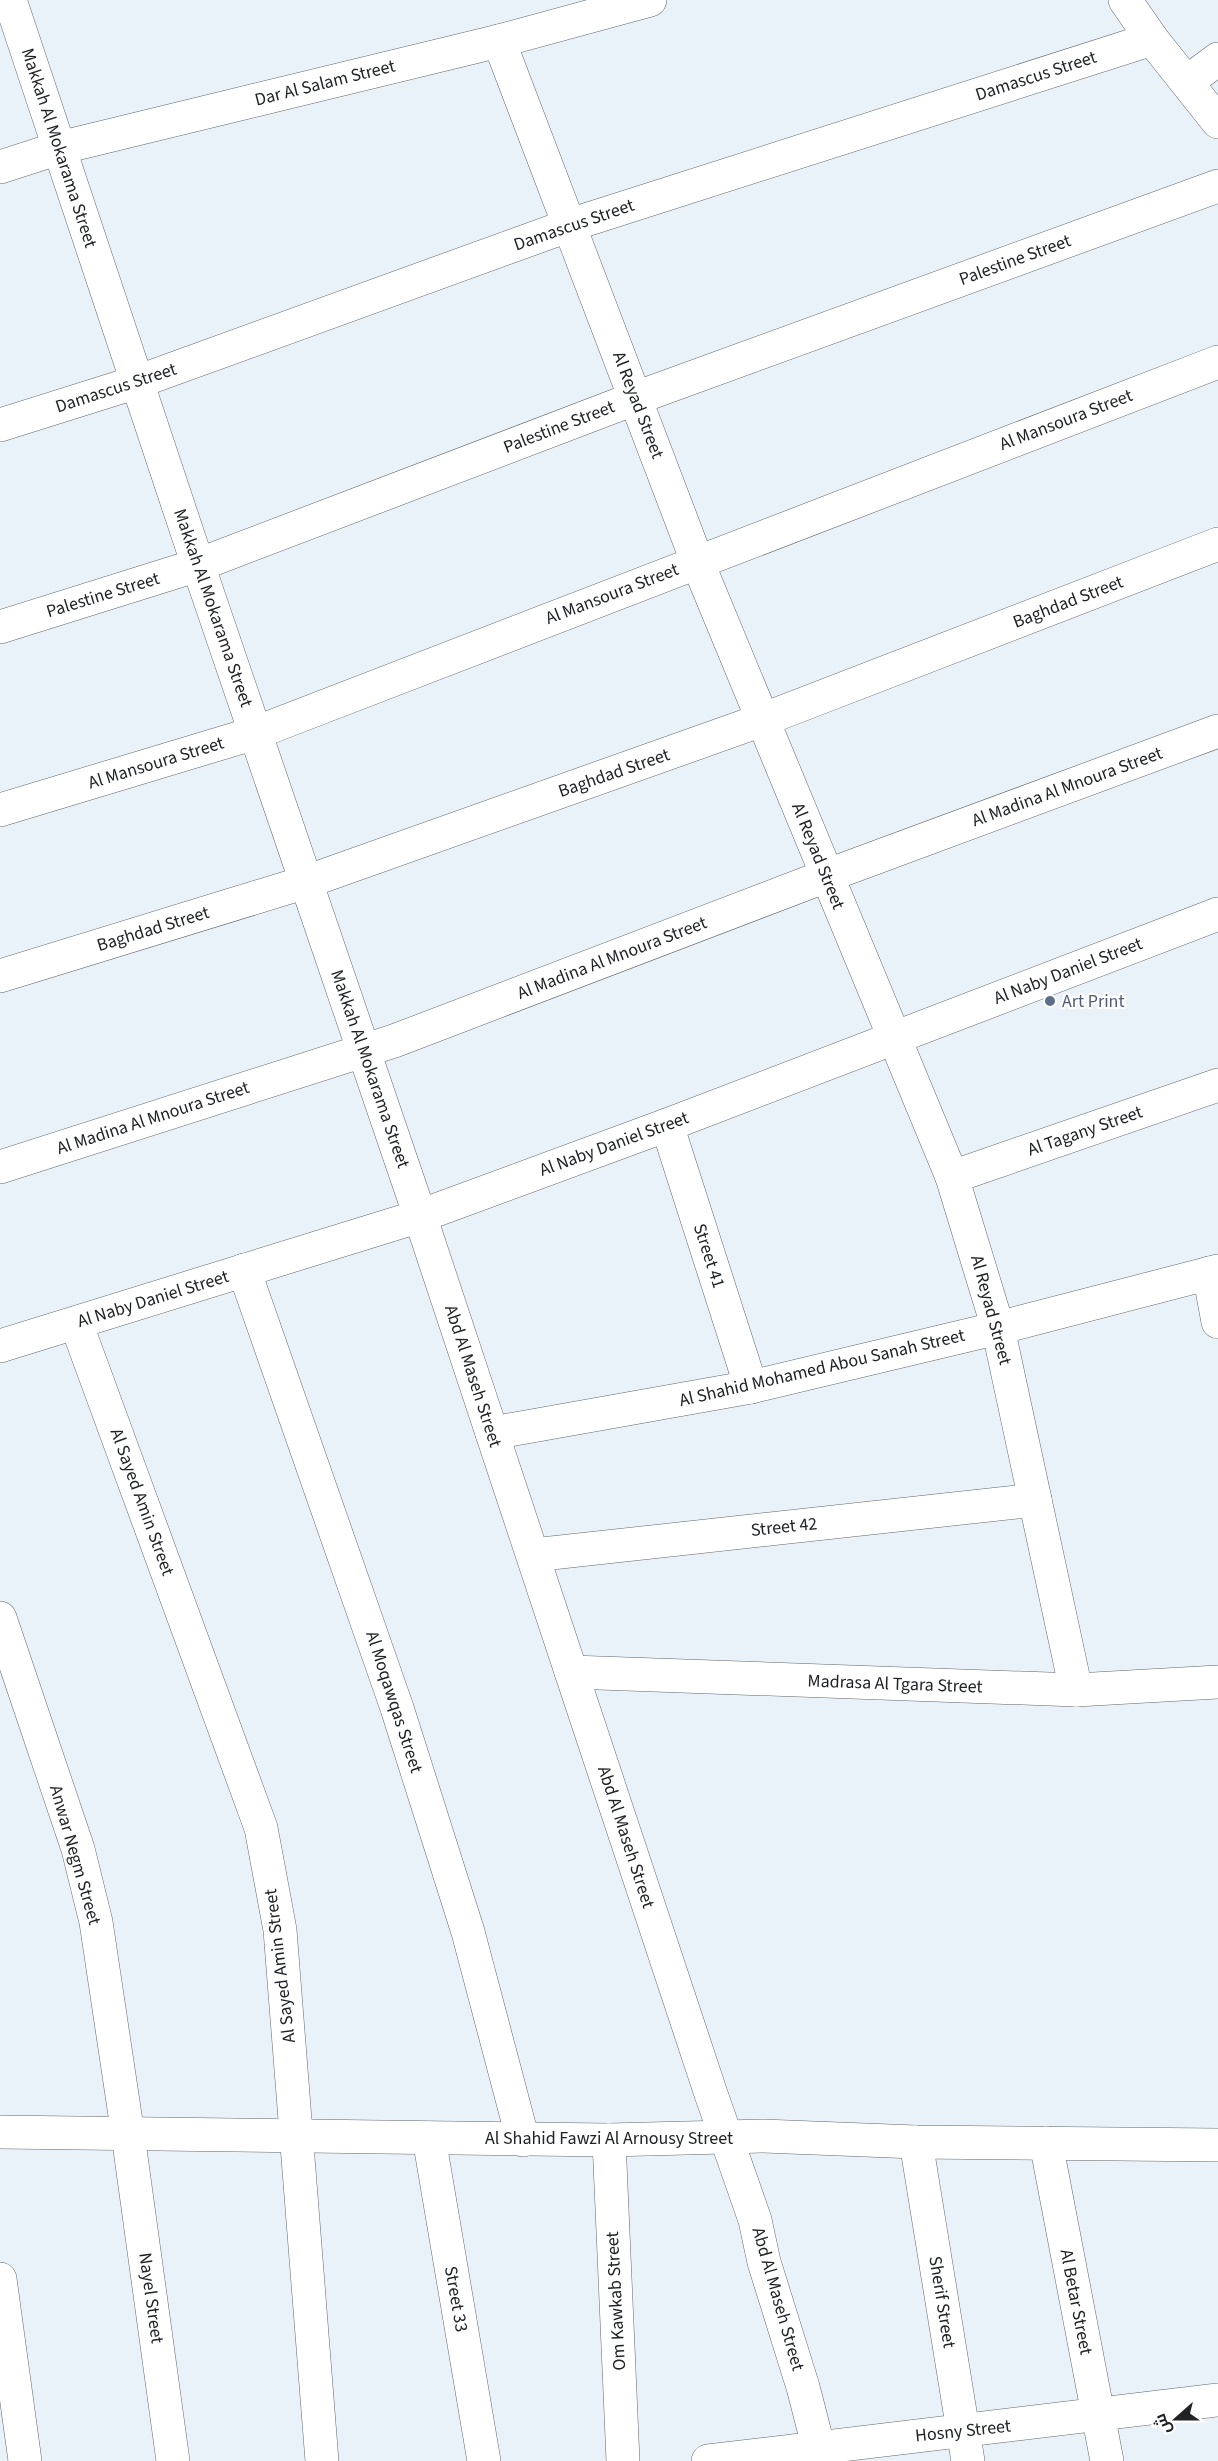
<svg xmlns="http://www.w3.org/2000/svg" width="1218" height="2461" viewBox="0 0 1218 2461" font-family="'Source Sans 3',Cairo,sans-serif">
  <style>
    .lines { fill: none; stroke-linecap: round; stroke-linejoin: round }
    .minor-casing { stroke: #60686e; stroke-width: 34 }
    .minor { stroke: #fff; stroke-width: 33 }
    .service-dot { fill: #5c6f8a; stroke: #fefefe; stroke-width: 2 }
    .labels { text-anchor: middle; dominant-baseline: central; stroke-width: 4.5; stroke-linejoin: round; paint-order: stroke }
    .street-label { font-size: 18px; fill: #202326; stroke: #fefefe }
    .service-label { font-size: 18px; fill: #4e5e75; stroke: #fefefe; text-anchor: start }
  </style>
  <rect width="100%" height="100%" fill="#e9f2f9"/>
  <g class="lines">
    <g class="minor-casing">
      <g id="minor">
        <path d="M10,0l188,565 222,651 291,878 44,126 9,42 39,125 19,74"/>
        <path d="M1125,0l27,39 66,83"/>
        <path d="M499,41l198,520 255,616 46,151 78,362"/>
        <path d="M1187,82l31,-23"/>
        <path d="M0,167l59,-19 440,-107 151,-41"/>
        <path d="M0,425l137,-43 433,-157 582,-186"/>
        <path d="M0,627l198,-62 438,-167 582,-212"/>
        <path d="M0,810l255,-77 963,-371"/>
        <path d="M0,976l306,-94 456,-162 456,-176"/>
        <path d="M667,1125l84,262"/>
        <path d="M0,1167l394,-126 432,-165 392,-145"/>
        <path d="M952,1177l266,-92"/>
        <path d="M244,1270l153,438 71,224 55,208"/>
        <path d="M1209,1273l9,49"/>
        <path d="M76,1323l185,505 19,102 42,531"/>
        <path d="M0,1346l420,-130 247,-91 551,-211"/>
        <path d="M492,1433l259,-46 247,-59 220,-57"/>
        <path d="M533,1555l502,-55"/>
        <path d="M0,1618l78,231 18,73 32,213 45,326"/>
        <path d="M571,1672l505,18 142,-8"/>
        <path d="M0,2132l609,8 154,-4 153,6 302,3"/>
        <path d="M429,2138l55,323"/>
        <path d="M609,2140l14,321"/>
        <path d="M916,2142l52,319"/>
        <path d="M1046,2143l61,318"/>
        <path d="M0,2279l25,182"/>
        <path d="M708,2461l510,-61"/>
      </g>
    </g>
    <use href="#minor" class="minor"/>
  </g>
  <circle class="service-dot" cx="1050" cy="1001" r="6"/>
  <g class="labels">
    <g class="street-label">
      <text transform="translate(1036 76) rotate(-18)">Damascus Street</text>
      <text transform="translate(325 83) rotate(-14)">Dar Al Salam Street</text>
      <text transform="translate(59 148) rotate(72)">Makkah Al Mokarama Street</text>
      <text transform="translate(574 225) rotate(-19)">Damascus Street</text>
      <text transform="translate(1015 260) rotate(-20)">Palestine Street</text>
      <text transform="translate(116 388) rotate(-18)">Damascus Street</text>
      <text transform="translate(638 405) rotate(69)">Al Reyad Street</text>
      <text transform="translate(1066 420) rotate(-21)">Al Mansoura Street</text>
      <text transform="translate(559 427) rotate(-21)">Palestine Street</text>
      <text transform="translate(612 594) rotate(-21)">Al Mansoura Street</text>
      <text transform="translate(103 595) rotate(-17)">Palestine Street</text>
      <text transform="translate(1068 602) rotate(-21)">Baghdad Street</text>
      <text transform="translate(213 608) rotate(71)">Makkah Al Mokarama Street</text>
      <text transform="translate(156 763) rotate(-17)">Al Mansoura Street</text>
      <text transform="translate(614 773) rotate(-19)">Baghdad Street</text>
      <text transform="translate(1067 787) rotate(-20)">Al Madina Al Mnoura Street</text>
      <text transform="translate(818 856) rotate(68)">Al Reyad Street</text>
      <text transform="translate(153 929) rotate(-17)">Baghdad Street</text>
      <text transform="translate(612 958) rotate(-21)">Al Madina Al Mnoura Street</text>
      <text transform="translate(1068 971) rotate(-21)">Al Naby Daniel Street</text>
      <text transform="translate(370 1069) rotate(71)">Makkah Al Mokarama Street</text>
      <text transform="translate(153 1118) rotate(-18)">Al Madina Al Mnoura Street</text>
      <text transform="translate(1085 1131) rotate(-19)">Al Tagany Street</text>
      <text transform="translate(614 1144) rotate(-20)">Al Naby Daniel Street</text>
      <text transform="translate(709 1256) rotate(72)">Street 41</text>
      <text transform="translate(153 1299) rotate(-17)">Al Naby Daniel Street</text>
      <text transform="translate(991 1310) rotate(75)">Al Reyad Street</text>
      <text transform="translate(822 1368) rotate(-13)">Al Shahid Mohamed Abou Sanah Street</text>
      <text transform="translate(473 1376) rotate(72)">Abd Al Maseh Street</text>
      <text transform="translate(142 1502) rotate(70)">Al Sayed Amin Street</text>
      <text transform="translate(784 1527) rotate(-6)">Street 42</text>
      <text transform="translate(895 1684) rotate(2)">Madrasa Al Tgara Street</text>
      <text transform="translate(394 1702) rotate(72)">Al Moqawqas Street</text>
      <text transform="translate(626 1837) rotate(72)">Abd Al Maseh Street</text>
      <text transform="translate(75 1855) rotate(74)">Anwar Negm Street</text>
      <text transform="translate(280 1966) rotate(-97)">Al Sayed Amin Street</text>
      <text x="609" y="2138">Al Shahid Fawzi Al Arnousy Street</text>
      <text transform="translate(151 2298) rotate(82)">Nayel Street</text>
      <text transform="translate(456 2299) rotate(80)">Street 33</text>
      <text transform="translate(778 2299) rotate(74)">Abd Al Maseh Street</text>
      <text transform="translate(616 2301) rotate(-93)">Om Kawkab Street</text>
      <text transform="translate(942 2302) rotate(81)">Sherif Street</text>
      <text transform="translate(1076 2302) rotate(79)">Al Betar Street</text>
      <text transform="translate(963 2431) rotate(-6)">Hosny Street</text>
    </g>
    <g class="service-label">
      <text x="1062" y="1001">Art Print</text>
    </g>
  </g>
  <g transform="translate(1176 2419) rotate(249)" stroke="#fefefe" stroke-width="4.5" paint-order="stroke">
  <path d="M0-4.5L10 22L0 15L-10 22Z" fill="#202326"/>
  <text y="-9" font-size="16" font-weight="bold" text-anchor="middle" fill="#202326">ش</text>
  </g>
</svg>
